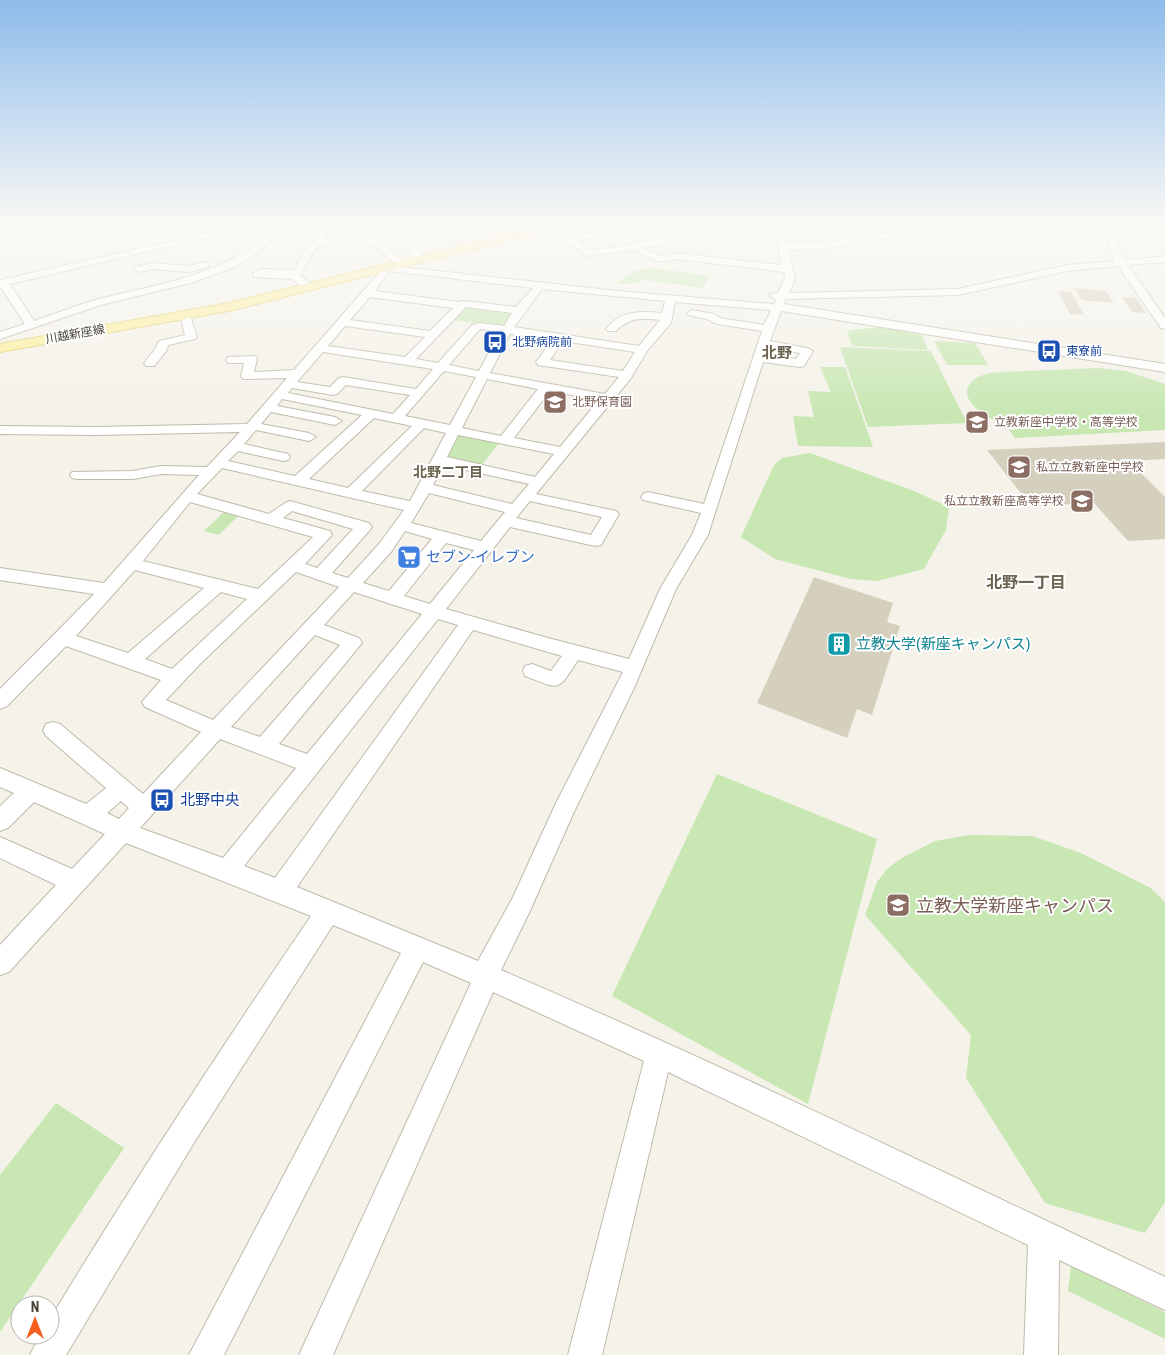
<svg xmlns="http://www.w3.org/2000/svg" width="1165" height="1355" viewBox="0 0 1165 1355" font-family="'Roboto Condensed','Noto Sans JP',sans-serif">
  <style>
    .green { fill: #c8e7b3 }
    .building { fill: #d5d0be }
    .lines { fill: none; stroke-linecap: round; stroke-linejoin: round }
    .minor-casing { stroke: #bfbbab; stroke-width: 2 }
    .major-casing { stroke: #e1ce69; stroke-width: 2 }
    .minor { fill: #fff; fill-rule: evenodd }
    .major { fill: #fcee9a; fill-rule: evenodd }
    .labels { text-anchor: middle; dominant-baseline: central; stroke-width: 4; stroke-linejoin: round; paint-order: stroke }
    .far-street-label { font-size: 12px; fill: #484337; stroke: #fff }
    .far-transit-label { font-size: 12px; fill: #164399; stroke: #fff; text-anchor: start }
    .far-education-label { font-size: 12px; fill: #785e54; stroke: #fff; text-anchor: start }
    .far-neighbourhood-label { font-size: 14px; font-weight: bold; fill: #6a634f; stroke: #fff }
    .far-quarter-label { font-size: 15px; font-weight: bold; fill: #6a634f; stroke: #fff }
    .shop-label { font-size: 15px; fill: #366cbe; stroke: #fff; text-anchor: start }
    .culture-label { font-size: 15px; fill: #0d838f; stroke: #fff; text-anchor: start }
    .transit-label { font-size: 15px; fill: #164399; stroke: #fff; text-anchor: start }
    .neighbourhood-label { font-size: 16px; font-weight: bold; fill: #6a634f; stroke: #fff }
    .near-education-label { font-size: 18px; fill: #785e54; stroke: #fff; text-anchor: start }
  </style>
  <rect width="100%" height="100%" fill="#f4f2e9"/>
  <g class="green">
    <path d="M68,225h67l-61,7 -40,-3z"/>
    <path d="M652,268l58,8 -8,12 -58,-8 -13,4 -15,-1 18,-12z"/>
    <path d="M466,305l48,7 -10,15 -52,-7z"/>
    <path d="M880,327l42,8 6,15 -76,-4 -5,-13 3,-3z"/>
    <path d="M934,341l41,2 13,22h-41z"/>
    <path d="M840,347l91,4 36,72 -99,4z"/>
    <path d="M820,367h25l28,80 -75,-1 -5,-30 21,1 -6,-26 23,1z"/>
    <path d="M1098,368l28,3 39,13v46l-150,8 -6,-8 10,-1c-17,-4 -38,-12 -49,-28 -8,-11 1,-22 13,-26 13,-4 28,-3 42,-4 24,-1 49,-2 73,-3z"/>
    <path d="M458,432l42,10 -20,25 -36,-8z"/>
    <path d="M810,453l104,38 35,16 -3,23 -22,39 -47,12 -26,-2 -76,-20 -34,-22 33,-72 8,-7z"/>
    <path d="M225,511l15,3 -21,21 -15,-4z"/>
    <path d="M717,774l160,65 -69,265 -196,-108z"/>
    <path d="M969,835l63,1 49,17 70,35 14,14v300l-20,31 -100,-30 -79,-125 5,-43 -106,-120 12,-33 11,-14 14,-10 33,-17z"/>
    <path d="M56,1103l68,45 -124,184v-157z"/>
    <path d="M1071,1266l94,46v27l-97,-48z"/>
  </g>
  <g class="building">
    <path d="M1074,288l32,3 8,12 -32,-3z"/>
    <path d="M1058,291l13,1 13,23 -14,-1z"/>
    <path d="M1122,297l14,1 10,15 -14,-1z"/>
    <path d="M1165,442v17l-36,2 36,36v42l-37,2 -34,-38 -63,3 -44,-56z"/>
    <path d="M814,577l79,26 -6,19 13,4 -28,89 -15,-6 -10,29 -90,-35z"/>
  </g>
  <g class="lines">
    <g class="minor-casing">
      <g id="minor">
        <path d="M212,225h9l4,4 13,1 19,15 17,-20h9l-23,27 -25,15 -44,16 -87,21 -104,35v-7l25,-8 -25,-38v-6l216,-49zM223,234l10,1 17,14c-46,29 -99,37 -151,50 -22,6 -44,15 -65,22l-24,-37z"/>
        <path d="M293,225h11l-4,3 -2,9 -3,1 -5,-3z"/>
        <path d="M326,225h14l-14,6 -1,9 53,-15h14l-2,2 28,22 8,10 -2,2h-6l-7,-6 -1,-3 -28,-23 -14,4 36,29 2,2 -5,3 217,24 156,13 2,-5 -7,-3 1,-2 8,-1 7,-15 -1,-6 -107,-13 -17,3 -27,-12 -47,6 -16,-12 -15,-19h9l9,12 53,-12h16l-1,2 -63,14 10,9 30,-3 110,-22h17l-4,3 -98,20 18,8 16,-3 105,12 -7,-35 -3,-5h8l7,19 34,-1 116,-18h20l-4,3 -132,21 -33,1 7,28 -6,15 169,-4 109,-24 48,-4 -10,-29 -67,-4 -4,-3 69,2v-2h8l14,35 40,-4v6l-37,3 37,53v11l-4,-1 -43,-62 -51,5 -109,24 -172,4 -2,5 381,60v8l-384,-61 -11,30 37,7 6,3 -9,15 -4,1 -37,-5 -55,173 -32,54 -42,99 -61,126 -44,99 -28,57c224,96 444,203 664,307v33l-106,-50 -1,95h-34l4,-110 -360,-173 -66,283h-34l76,-294 -151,-69 -160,363h-34l172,-372 -48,-21 -199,393h-35l212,-402 -68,-28 -138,216 -129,214h-36l10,-20h10v-16c83,-137 171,-271 261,-403l-185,-73 -117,129 -9,3v-30l56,-60 -56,-27v-21l72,32 33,-35 -71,-32 -26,26 -8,3v-25l14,-13 -14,-6v-19l86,36 20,-16 -60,-52 -3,-6 3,-6 7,-2 7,2 83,70 58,-62 -56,-25 -3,-5 19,-22 -95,-34 -59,60 -7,3v-20l94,-95 -94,-14v-12l104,15 95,-108 -38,-1 -28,5h-56l-5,-1 -2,-3 2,-3 60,-1 29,-5 46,1 33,-35 -144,3 -96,-1v-8l96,1 151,-3 40,-46 -44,1 -2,-3 3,-13h-16l-2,-3 2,-3 27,-1 2,3 -3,13 40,-2 85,-97 3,-7 18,1 -40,-31 -44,12 -16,27 13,11v4h-8l-13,-11 -39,-2v-4l9,-4 32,1 15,-26 7,-2 3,-15zM389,271l144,17 -17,19 -53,-6 -4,1 -84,-11zM542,289l123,12 -3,12c-22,-2 -41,-3 -56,16l2,2h8c14,-14 26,-13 44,-11l-21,26 -125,-19zM370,297l83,11 -23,23 -80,-11zM675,302l96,8 -7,15 -44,-7 -6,-4 -22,-4 -5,3 1,2 19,4 10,5 45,7 -58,173 -56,-12 -5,2 -2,3 2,3 58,13 -9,22 -32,54 -31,70 -81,-21 -102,-29 64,-82 85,19 6,-1 18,-31 -3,-3 -80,-17 95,-116 16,-27 24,-28zM466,307l46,6 -8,13 -24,-3 -8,2 -34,38 -22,-4zM345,326l80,11 -20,20 -77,-11zM480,329l20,3 -21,39 -30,-6zM510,334l43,5 -17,23 2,3 81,12 -14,17 -115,-21zM563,341l72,11 -12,19 -73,-11zM768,348l32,5 -4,6 -31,-4zM323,352l110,17 -17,20 -73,-12 -4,1 -9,9 -33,-5zM444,371l32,6 -26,48 -45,-9zM487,379l51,10 -37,47 -39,-8zM346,385l64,10 -17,19 -105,-21 4,-5 41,7 4,-1zM550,391l49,9 -39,47 -46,-9zM282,399l80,16 -67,61 -67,-15 10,-10 45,10 5,-1 2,-3 -2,-3 -44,-10 12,-14 53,11 7,-4 -7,-4 -48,-9 10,-12 64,13 7,-4 -7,-4 -58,-11zM374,418l38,8 -64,62 -39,-9zM424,428l22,5 -36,68 -48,-10zM458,435l96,19 -19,23 -88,-20zM443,465l86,19 -17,20 -79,-19zM222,468l182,42 -25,34 -31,34 -16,-5 37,-42 3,-4 -3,-4 -79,-22 -5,2 -16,11 -72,-20zM429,493l76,19 -24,29 -70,-18zM530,501l72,16 -11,18 -75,-17zM190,502l123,35 -55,52 -115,-28zM292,511l61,18 -36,39 -12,-4 27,-29 -2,-4 -47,-13zM405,531l27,8 -43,52 -26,-8 28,-31zM446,543l28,7 -44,54 -26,-8zM135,570l69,18 -76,65 -52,-17zM296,572l43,15 -126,133 -47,-20 34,-36zM221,592l26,7 -75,70 -27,-10zM354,592l68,22 -115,140 -28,-10 83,-101 -3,-5 -35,-13zM438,619l20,6 -183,253 -31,-12zM473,630l89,26 -11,15 -19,-7 -7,2 -2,5 2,5c36,14 32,16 53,-16l45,12 -67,131 -43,94 -35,64 -181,-74zM315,635l25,10 -80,92 -29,-10zM220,739l76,29 -73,90 -83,-30zM121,801l8,7 -10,11 -12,-6z"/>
        <path d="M402,225h20l35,26 -5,3 -3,-1 -32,-23h-11z"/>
        <path d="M436,225h10l30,21 -5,3 -3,-1z"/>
        <path d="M647,225h17l-4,3 -18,2v-4z"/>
        <path d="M205,262l3,1v4l-19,5 -37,-3 -13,3 -5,-3 2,-2 16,-4 37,3z"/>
        <path d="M185,312l5,3 7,22 -2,2 -27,6 -1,5 -13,16h-8l-2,-3 11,-14 4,-8 26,-6 -5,-20z"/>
      </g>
    </g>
    <g class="major-casing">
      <path id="major" d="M544,225h19l-2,2 -332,84 -229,41v-8l229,-41z"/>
    </g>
    <use href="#minor" class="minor"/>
    <use href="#major" class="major"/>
  </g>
  <linearGradient id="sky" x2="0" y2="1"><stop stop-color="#8ebceb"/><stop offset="0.54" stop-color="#faf9f5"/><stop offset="1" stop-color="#faf9f5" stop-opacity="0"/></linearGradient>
  <rect width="1165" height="415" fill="url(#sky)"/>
  <defs>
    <g id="bus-square" transform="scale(1.25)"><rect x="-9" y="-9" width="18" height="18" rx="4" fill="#1a4fb4" stroke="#fff"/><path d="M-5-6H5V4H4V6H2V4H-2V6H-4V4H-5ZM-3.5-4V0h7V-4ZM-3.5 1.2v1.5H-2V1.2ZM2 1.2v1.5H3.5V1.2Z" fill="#fff"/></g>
    <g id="school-square" transform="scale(1.25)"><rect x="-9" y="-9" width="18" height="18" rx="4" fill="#8d6e63" stroke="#fff"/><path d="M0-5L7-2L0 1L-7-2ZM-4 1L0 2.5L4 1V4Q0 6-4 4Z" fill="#fff"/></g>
    <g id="supermarket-square" transform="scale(1.25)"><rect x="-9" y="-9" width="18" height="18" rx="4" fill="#3f7fe0" stroke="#fff"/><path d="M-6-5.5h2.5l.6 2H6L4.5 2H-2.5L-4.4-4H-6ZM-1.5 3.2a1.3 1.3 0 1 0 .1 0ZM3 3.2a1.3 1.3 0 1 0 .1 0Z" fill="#fff"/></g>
    <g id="building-square" transform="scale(1.25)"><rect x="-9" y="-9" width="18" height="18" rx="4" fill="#0f9aa8" stroke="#fff"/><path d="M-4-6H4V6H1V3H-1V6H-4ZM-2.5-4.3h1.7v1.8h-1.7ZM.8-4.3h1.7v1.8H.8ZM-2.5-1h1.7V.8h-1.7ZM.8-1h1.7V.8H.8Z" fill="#fff"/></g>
    <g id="university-square" transform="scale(1.25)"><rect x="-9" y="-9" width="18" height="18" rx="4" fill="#8d6e63" stroke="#fff"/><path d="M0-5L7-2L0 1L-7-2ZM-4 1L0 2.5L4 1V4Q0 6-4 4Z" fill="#fff"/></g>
  </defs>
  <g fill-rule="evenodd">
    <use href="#bus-square" x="495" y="342"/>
    <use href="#bus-square" x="1049" y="351"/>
    <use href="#school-square" x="555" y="402"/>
    <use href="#school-square" x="977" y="422"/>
    <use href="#school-square" x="1019" y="467"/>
    <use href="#school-square" x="1082" y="501"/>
    <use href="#supermarket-square" x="409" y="557"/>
    <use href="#building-square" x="839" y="644"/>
    <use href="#bus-square" x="162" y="800"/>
    <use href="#university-square" x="898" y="905"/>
  </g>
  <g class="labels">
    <g class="far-street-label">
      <text transform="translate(75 334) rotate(-10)">川越新座線</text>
    </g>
    <g class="far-transit-label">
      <text x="512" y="342">北野病院前</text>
      <text x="1066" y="351">東寮前</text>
    </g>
    <g class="far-education-label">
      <text x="572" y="402">北野保育園</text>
      <text x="994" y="422">立教新座中学校・高等学校</text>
      <text x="1036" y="467">私立立教新座中学校</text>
      <text x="1064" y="501" text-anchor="end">私立立教新座高等学校</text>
    </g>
    <g class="far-neighbourhood-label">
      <text x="448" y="472">北野二丁目</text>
    </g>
    <g class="far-quarter-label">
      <text x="777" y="353">北野</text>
    </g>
    <g class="shop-label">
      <text x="426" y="557">セブン-イレブン</text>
    </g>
    <g class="culture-label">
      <text x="856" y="644">立教大学(新座キャンパス)</text>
    </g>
    <g class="transit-label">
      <text x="180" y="800">北野中央</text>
    </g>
    <g class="neighbourhood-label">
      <text x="1026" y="582">北野一丁目</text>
    </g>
    <g class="near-education-label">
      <text x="916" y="905">立教大学新座キャンパス</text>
    </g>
  </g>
  <g transform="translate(35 1320)"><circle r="24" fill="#ffffff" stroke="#b6b4af"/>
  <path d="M0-4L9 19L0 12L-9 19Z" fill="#f55e1f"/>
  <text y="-8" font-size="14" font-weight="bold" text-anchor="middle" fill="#484337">N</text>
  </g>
</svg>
